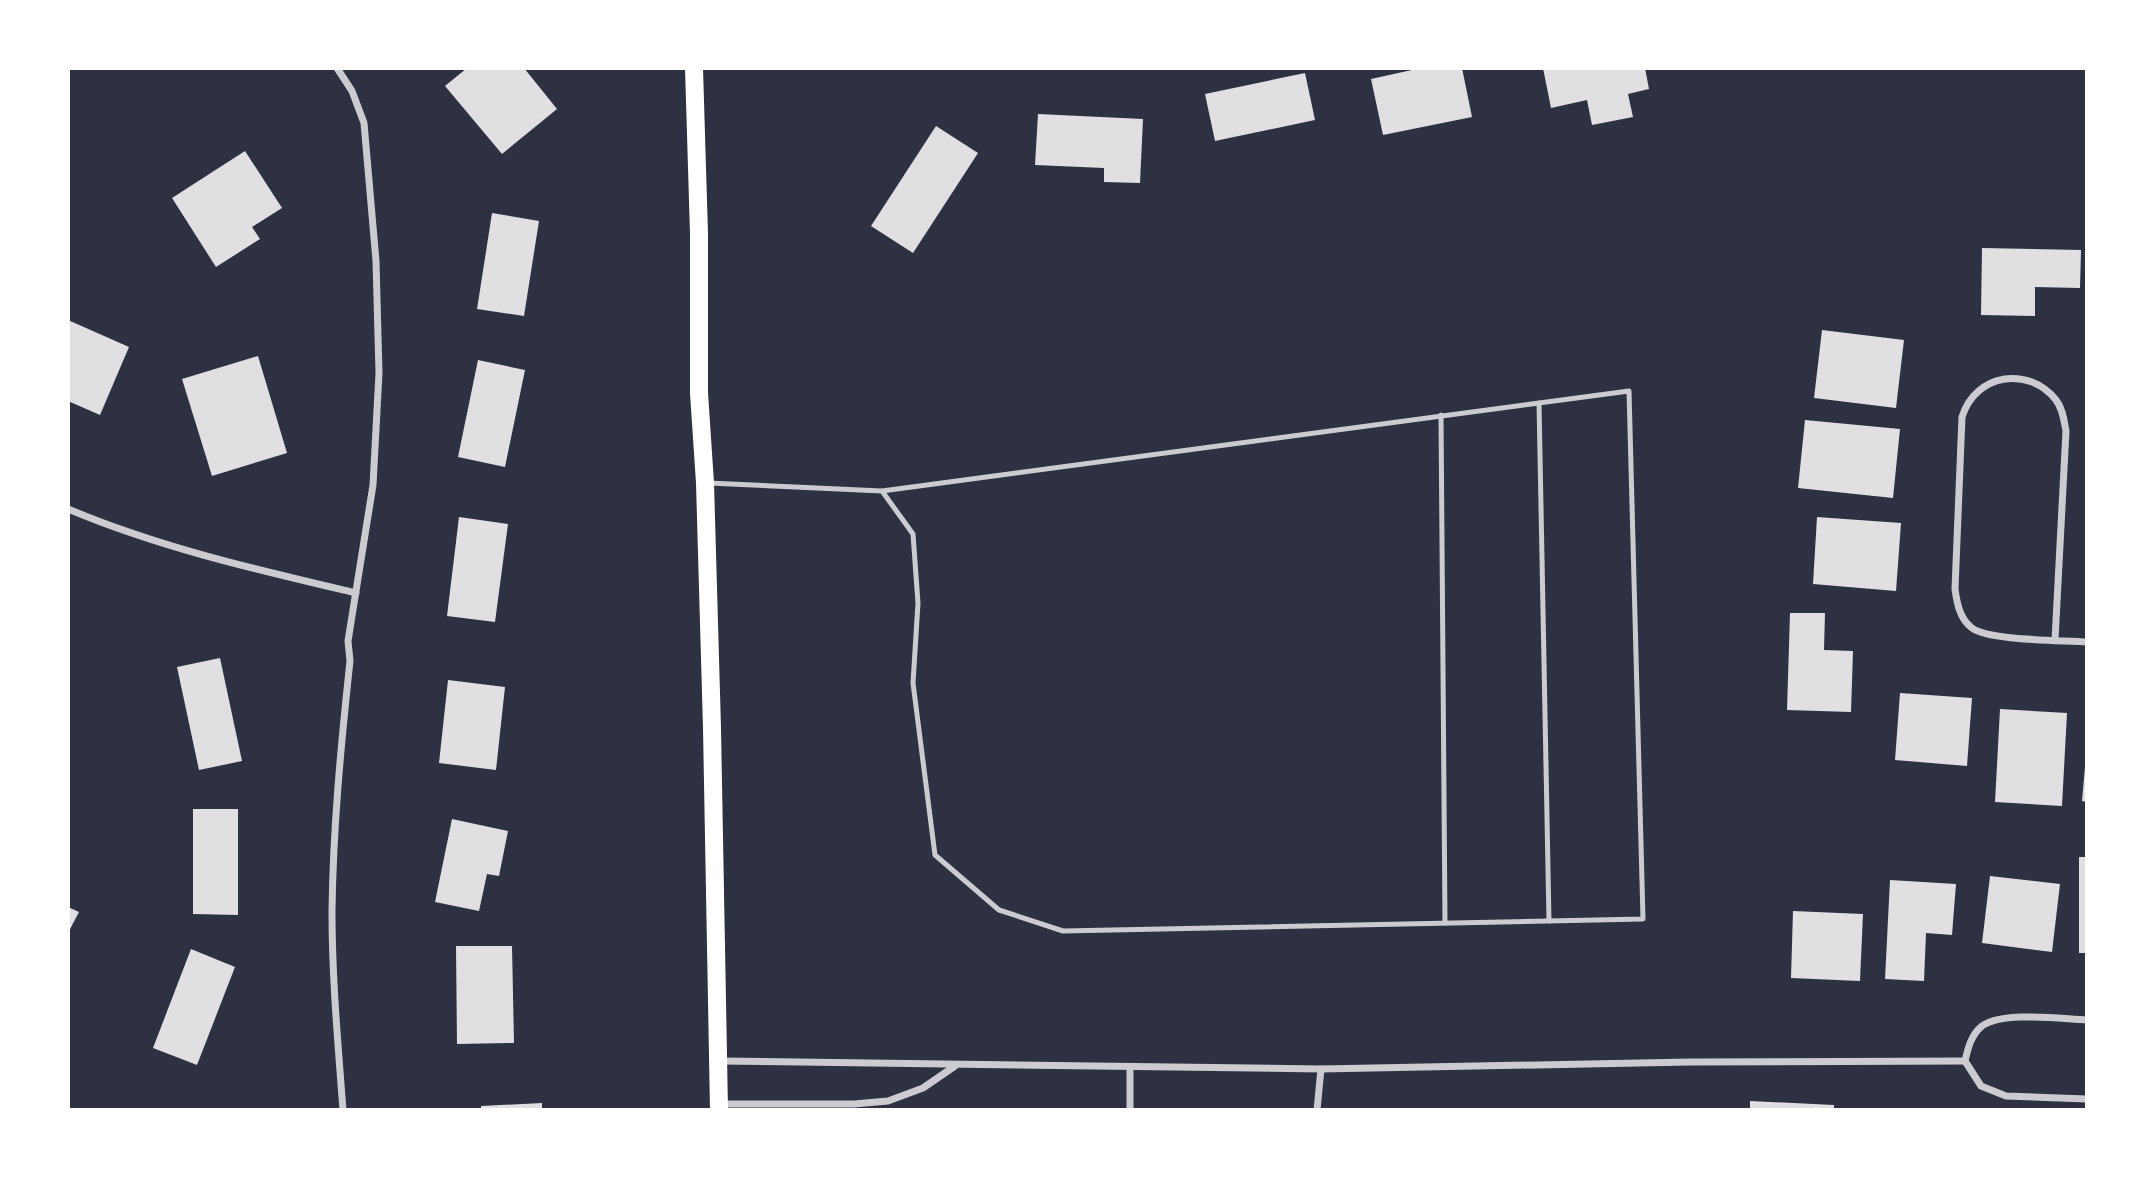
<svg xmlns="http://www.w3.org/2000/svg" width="2155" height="1178" viewBox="0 0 2155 1178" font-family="Overpass,sans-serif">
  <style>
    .building { fill: #e0e0e3 }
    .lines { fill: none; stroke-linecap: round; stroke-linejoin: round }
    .service { stroke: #caccd0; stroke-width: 5 }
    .minor { stroke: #caccd0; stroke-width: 7 }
    .primary { stroke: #fff; stroke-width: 18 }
  </style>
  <rect width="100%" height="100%" fill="#2d3142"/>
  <g class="building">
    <path d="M467,68h57l33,41 -55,45 -57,-68z"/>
    <path d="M1421,68h41l10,49 -89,18 -12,-56z"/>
    <path d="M1543,68h102l4,21 -21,5 5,23 -41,8 -5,-25 -36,8z"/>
    <path d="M1305,73l10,47 -100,21 -10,-47z"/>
    <path d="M1038,114l105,5 -3,64 -36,-1v-14l-69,-3z"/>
    <path d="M936,126l42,27 -65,100 -42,-27z"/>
    <path d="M245,151l37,57 -30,19 8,12 -44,28 -44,-69z"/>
    <path d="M492,213l47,8 -15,95 -47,-7z"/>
    <path d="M1982,248l99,2 -1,38 -45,-1v29l-54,-1z"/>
    <path d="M68,320l61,27 -29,68 -32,-14z"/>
    <path d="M1822,330l82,10 -8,68 -82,-10z"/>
    <path d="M258,356l29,97 -75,23 -30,-97z"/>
    <path d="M478,360l47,10 -20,97 -47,-10z"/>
    <path d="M1805,420l95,9 -7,69 -95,-10z"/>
    <path d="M459,517l49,7 -13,98 -48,-6z"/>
    <path d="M1817,517l84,6 -5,68 -83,-7z"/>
    <path d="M1790,613h35l-1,37 29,1 -2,61 -64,-2z"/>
    <path d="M220,658l22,103 -43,9 -22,-103z"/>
    <path d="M448,680l57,7 -9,83 -57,-7z"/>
    <path d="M1900,693l72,5 -5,68 -72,-6z"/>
    <path d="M2000,709l67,4 -5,93 -67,-4z"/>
    <path d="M2085,767h2v35l-5,-1z"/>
    <path d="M193,809h45v106l-45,-1z"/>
    <path d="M452,819l56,12 -9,45 -12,-2 -8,37 -44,-9z"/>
    <rect x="2079" y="857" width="8" height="96"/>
    <path d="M1990,876l70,8 -8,68 -70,-9z"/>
    <path d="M1890,880l66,4 -4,51 -26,-2 -2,48 -39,-2z"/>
    <path d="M68,907l11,5 -11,21z"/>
    <path d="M1793,911l70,3 -3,67 -69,-3z"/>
    <path d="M456,946h56l2,97 -57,1z"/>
    <path d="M191,949l44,18 -38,98 -44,-17z"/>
    <path d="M1750,1101l84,4v5h-84z"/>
    <path d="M542,1103v7h-61v-4z"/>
  </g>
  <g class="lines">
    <g class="service">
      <path d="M1539,403l10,518"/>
      <path d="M1441,415l4,508"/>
      <path d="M708,483l174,8 747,-100 14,528 -580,12 -64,-21 -64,-55 -22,-172 5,-80 -5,-69 -31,-43"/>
    </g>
    <g class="minor">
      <path d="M337,68l15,23 12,32 12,138 3,112 -6,112 -25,156 2,20c-9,84 -17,167 -18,251 0,66 6,132 11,198"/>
      <path d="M68,509c93,39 190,61 288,84"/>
      <path d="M2055,640l11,-209c-2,-10 -3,-22 -10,-31 -28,-35 -81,-26 -94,17l-7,172c2,15 5,30 17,39 17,13 91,12 115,14"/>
      <path d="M2087,1020c-27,-1 -84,-9 -105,6 -11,9 -14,22 -17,35l16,25 25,10 81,3"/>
      <path d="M720,1061l601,8 369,-7 275,-1"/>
      <path d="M720,1104h134l34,-3 35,-13 32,-22"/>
      <path d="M1130,1110v-43"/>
      <path d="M1317,1110l4,-41"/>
    </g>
    <path class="primary" d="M694,68l5,166v159l6,90 7,245 7,382"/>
  </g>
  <rect width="2155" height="1178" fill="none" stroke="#ffffff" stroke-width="140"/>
</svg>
